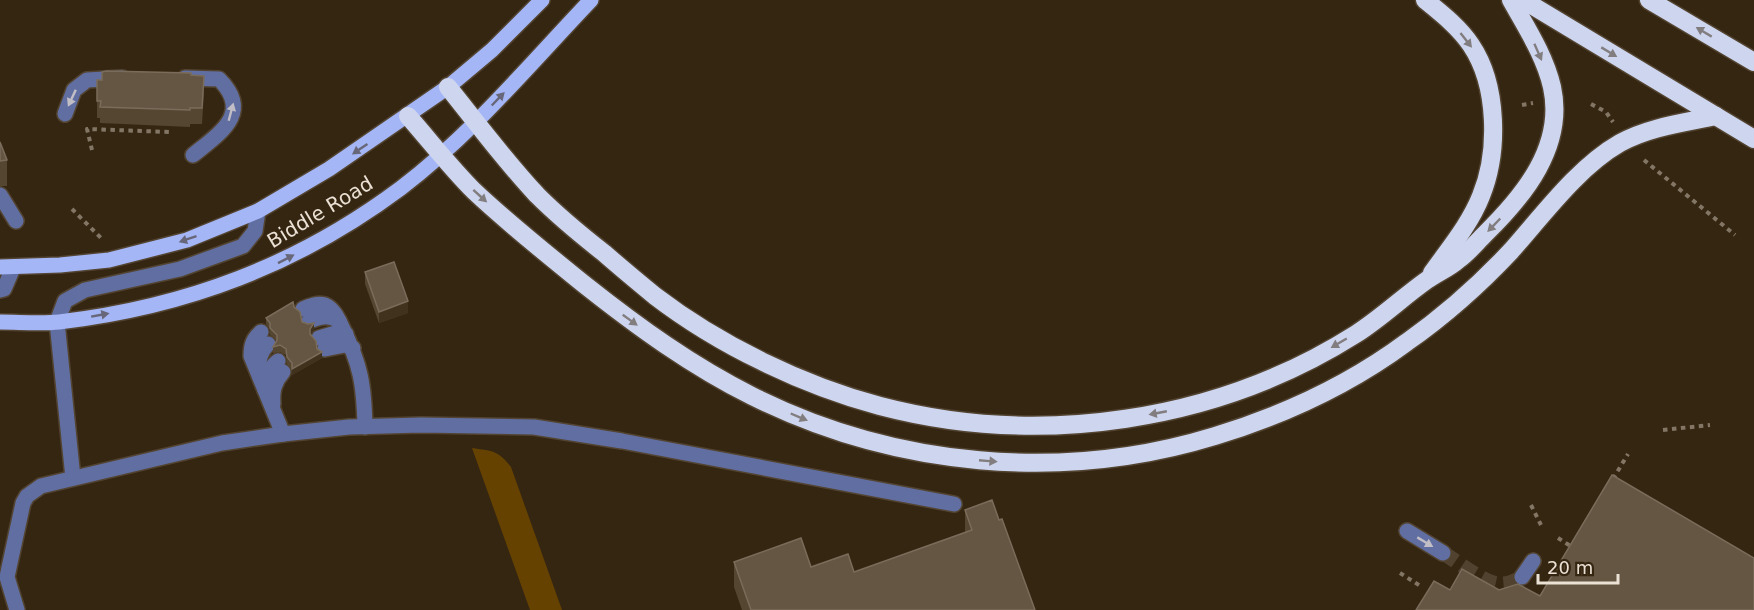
<svg xmlns="http://www.w3.org/2000/svg" width="1754" height="610" viewBox="0 0 1754 610" font-family="'DejaVu Sans',sans-serif">
  <style>
    .green { fill: #664200 }
    .lines { fill: none; stroke-linecap: round; stroke-linejoin: round }
    .minor-tunnel { stroke: #50422f; stroke-width: 15; stroke-dasharray: 15 8; stroke-linecap: butt }
    .minor-casing { stroke: #524431; stroke-width: 18 }
    .major-casing { stroke: #524431; stroke-width: 18 }
    .highway-casing { stroke: #524431; stroke-width: 21 }
    .path { stroke: #837665; stroke-width: 4; stroke-dasharray: 4.5 4.5; stroke-linecap: butt }
    .minor { stroke: #616ea2; stroke-width: 15 }
    .major { stroke: #a5b6f6; stroke-width: 15 }
    .highway { stroke: #ced5ef; stroke-width: 18 }
    .wall { fill: #544631 }
    .shaded-wall { fill: #41321d }
    .building { fill: #655643; stroke: #7a6c5a; stroke-width: 1.5 }
    .oneway { fill: #827e80 }
    .oneway2 { fill: #c2bec5 }
    .oneway3 { fill: #676779 }
    .labels { text-anchor: middle; dominant-baseline: central; stroke-width: 4.5; stroke-linejoin: round; paint-order: stroke }
    .street-label { font-size: 20px; fill: #ebe1d4; stroke: #352612 }
  </style>
  <rect width="100%" height="100%" fill="#352612"/>
  <path class="green" d="M472,448c20,3 26,2 39,19l51,143h-32z"/>
  <g class="lines">
    <path class="minor-tunnel" d="M1443,553c14,8 40,30 56,31 8,1 16,-3 23,-7"/>
    <g class="minor-casing">
      <g id="minor">
        <path d="M185,78l34,1c34,34 1,54 -26,76"/>
        <path d="M65,114l9,-24 13,-10 35,-2"/>
        <path d="M0,195l16,26"/>
        <path d="M0,290l4,-1 9,-21"/>
        <path d="M303,309c7,-3 14,-6 22,-4 9,4 13,14 17,22 19,38 22,58 23,100"/>
        <path d="M309,321c12,-4 19,-7 30,0"/>
        <path d="M261,332c-8,7 -10,13 -10,24l32,78"/>
        <path d="M319,338l20,-6 7,2"/>
        <path d="M325,349l20,-4 8,3"/>
        <path d="M258,371c1,-11 2,-19 10,-27"/>
        <path d="M265,390c1,-13 2,-20 13,-29"/>
        <path d="M273,404c-1,-13 1,-22 10,-32"/>
        <path d="M73,478l-16,-156 8,-21 20,-11 95,-21 63,-23 12,-15 3,-20"/>
        <path d="M1407,531l36,22"/>
        <path d="M1522,577l11,-16"/>
        <path d="M17,610l-10,-33 16,-74 4,-7 14,-10 181,-43 61,-9 66,-7 72,-2 113,2 88,14 332,63"/>
      </g>
    </g>
    <g class="major-casing">
      <g id="major">
        <path d="M0,267l60,-2 49,-5 78,-20 71,-29 71,-42 119,-82 44,-37 50,-50"/>
        <path d="M0,322c19,0 40,2 59,0 127,-15 239,-57 342,-134 71,-54 129,-124 190,-188"/>
      </g>
    </g>
    <g class="highway-casing">
      <g id="highway">
        <path d="M1425,0c16,13 34,27 46,45 27,40 28,107 10,151 -11,28 -32,53 -49,77"/>
        <path d="M1523,0l231,139"/>
        <path d="M1649,0l105,62"/>
        <path d="M448,87c29,36 57,74 89,108 21,21 44,40 67,58 17,15 34,29 51,43 64,49 147,89 225,110 160,42 337,16 476,-72 25,-16 47,-37 71,-54 10,-7 22,-12 31,-20 10,-7 18,-17 27,-26 39,-38 80,-88 67,-147 -7,-31 -26,-60 -41,-87"/>
        <path d="M408,116c22,25 43,52 66,75 35,33 74,64 111,94 53,42 107,81 167,111 142,71 310,87 463,40 69,-21 134,-51 192,-94 37,-26 73,-58 104,-91 32,-36 67,-84 109,-108 29,-16 63,-20 96,-27"/>
      </g>
    </g>
    <g class="path">
      <path d="M1591,104l15,8 7,10"/>
      <path d="M1522,105l11,-2"/>
      <path d="M92,150l-5,-21 82,3"/>
      <path d="M1644,160l91,75"/>
      <path d="M72,209l30,30"/>
      <path d="M1663,430l47,-5"/>
      <path d="M1613,479l15,-25"/>
      <path d="M1531,505l10,20"/>
      <path d="M1558,538l14,9"/>
      <path d="M1400,573l22,14"/>
    </g>
    <use href="#minor" class="minor"/>
    <use href="#major" class="major"/>
    <use href="#highway" class="highway"/>
  </g>
  <g class="wall">
    <path d="M191,75l13,17 -2,32h-12v3l-90,-4v-5h-3v-17l5,-21z"/>
    <path d="M0,142l7,18v26h-7z"/>
    <path d="M365,272l43,41 -29,10 -14,-39z"/>
    <path d="M294,307l8,15 12,8 -4,5 12,23 -30,17v-6l-5,-5 -1,-9 -6,-3 -7,1v-6l4,-6 -7,-6v-6l-4,-5v-6z"/>
    <path d="M965,510l34,10 36,90h-293l-8,-23v-25l77,5 43,5 111,-40z"/>
  </g>
  <g class="shaded-wall">
    <path d="M408,301v12l-29,10v-11z"/>
    <path d="M314,323v7l-4,5v-6z"/>
    <path d="M322,352v6l-30,17v-6z"/>
  </g>
  <g class="building">
    <path d="M106,71l85,2v2l13,1 -2,32h-12v2l-90,-3 1,-6h-4v-21h5v-8z"/>
    <path d="M0,142l7,18 -7,1z"/>
    <path d="M394,262l14,39 -29,11 -14,-40z"/>
    <path d="M293,302l1,5 6,5 2,10 6,2 6,-1 -4,6v5l6,7 1,8 5,3 -30,17v-6l-5,-6 -1,-8 -6,-4 -7,2 4,-7v-5l-7,-7v-5l-4,-5z"/>
    <path d="M1612,475l142,83v52h-338l18,-29 16,9 12,-21 37,21 19,-6 22,12z"/>
    <path d="M992,500l7,20 3,-1 33,91h-284l-17,-48 67,-24 10,29 37,-13 6,18 118,-42 -7,-20z"/>
  </g>
  <defs><path id="oneway-solid" d="M-6-.8H1V-3.2L6.5 0L1 3.2V.8H-6Z" transform="scale(1.5)"/></defs>
  <g class="oneway">
    <use href="#oneway-solid" transform="translate(1704 32) rotate(-149)"/>
    <use href="#oneway-solid" transform="translate(1466 40) rotate(52)"/>
    <use href="#oneway-solid" transform="translate(1538 52) rotate(66)"/>
    <use href="#oneway-solid" transform="translate(1609 52) rotate(31)"/>
    <use href="#oneway-solid" transform="translate(480 196) rotate(42)"/>
    <use href="#oneway-solid" transform="translate(1494 225) rotate(134)"/>
    <use href="#oneway-solid" transform="translate(630 320) rotate(36)"/>
    <use href="#oneway-solid" transform="translate(1339 343) rotate(150)"/>
    <use href="#oneway-solid" transform="translate(1158 413) rotate(169)"/>
    <use href="#oneway-solid" transform="translate(799 417) rotate(23)"/>
    <use href="#oneway-solid" transform="translate(988 461) rotate(5)"/>
  </g>
  <g class="oneway2">
    <use href="#oneway-solid" transform="translate(72 98) rotate(115)"/>
    <use href="#oneway-solid" transform="translate(231 112) rotate(-75)"/>
    <use href="#oneway-solid" transform="translate(1425 542) rotate(31)"/>
  </g>
  <g class="oneway3">
    <use href="#oneway-solid" transform="translate(498 99) rotate(-46)"/>
    <use href="#oneway-solid" transform="translate(360 149) rotate(146)"/>
    <use href="#oneway-solid" transform="translate(188 239) rotate(161)"/>
    <use href="#oneway-solid" transform="translate(286 259) rotate(-27)"/>
    <use href="#oneway-solid" transform="translate(100 315) rotate(-10)"/>
  </g>
  <g class="labels">
    <g class="street-label">
      <text transform="translate(320 212) rotate(-31)">Biddle Road</text>
    </g>
  </g>
  <path d="M1538 574v9h80v-9" fill="none" stroke="#ebe1d4" stroke-width="3"/>
  <text x="1547" y="574" font-size="18" fill="#ebe1d4" stroke="#352612" stroke-width="4.5" paint-order="stroke">20 m</text>
</svg>
